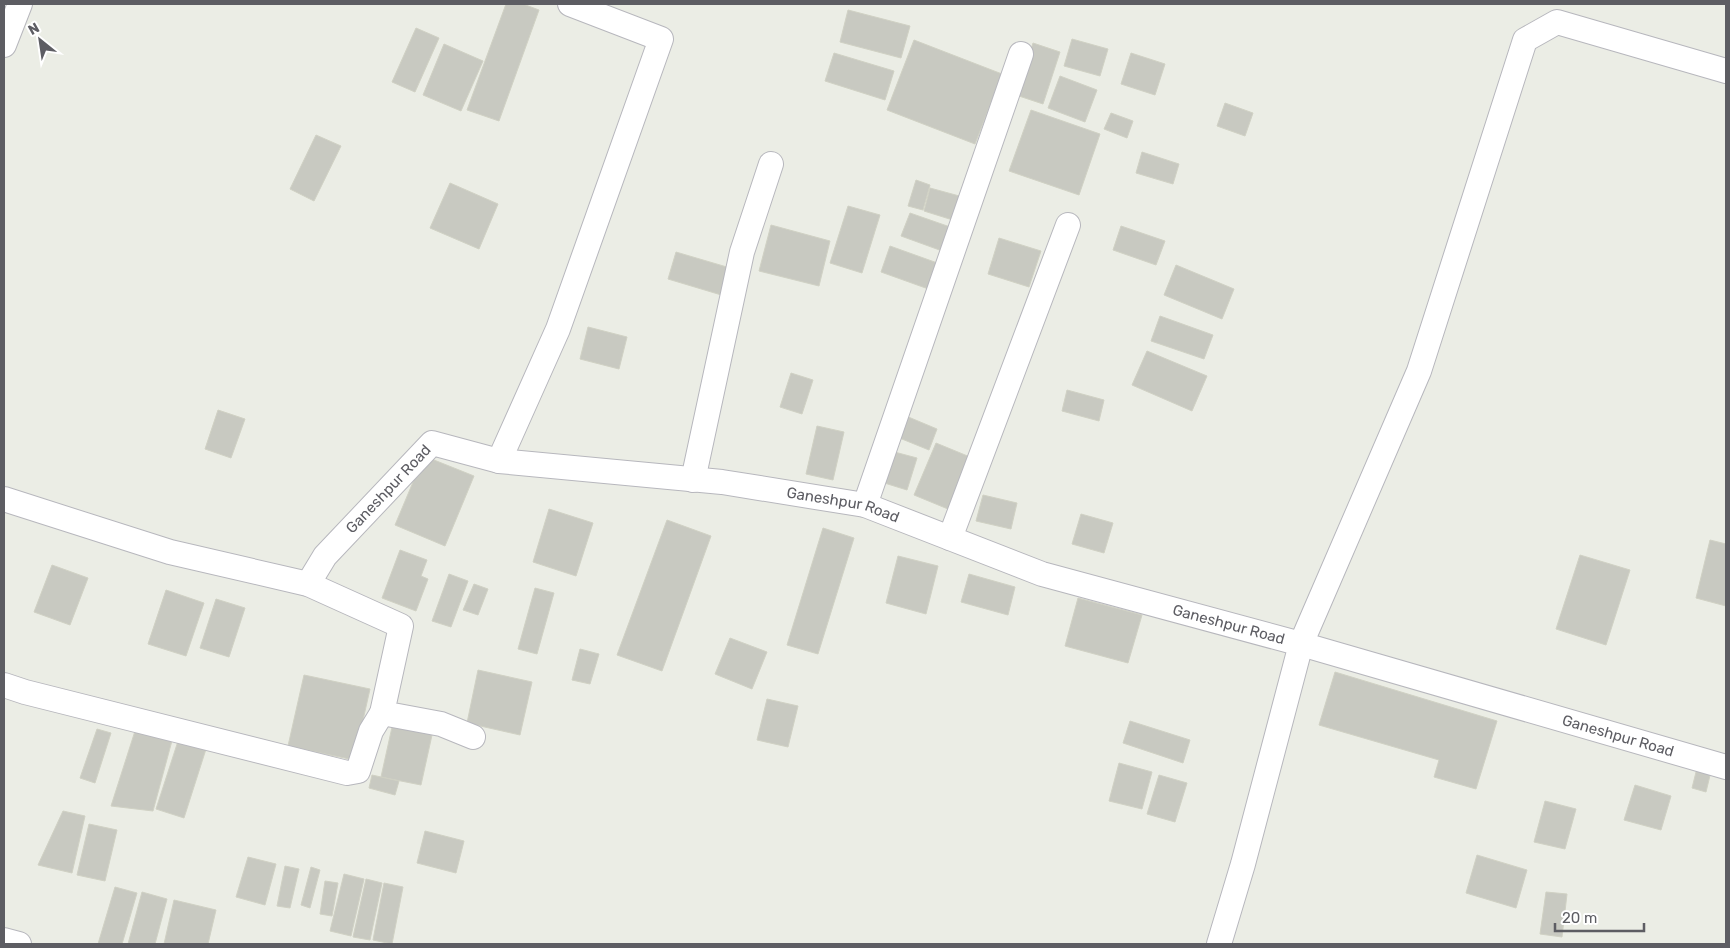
<svg xmlns="http://www.w3.org/2000/svg" width="1730" height="948" viewBox="0 0 1730 948" font-family="Rubik,sans-serif">
  <style>
    .building { fill: #c8c9c1; stroke: #d0d1c4 }
    .lines { fill: none; stroke-linecap: round; stroke-linejoin: round }
    .street-casing { stroke: #b7b7bd; stroke-width: 26 }
    .street { stroke: #fff; stroke-width: 24 }
    .labels { text-anchor: middle; dominant-baseline: central; stroke-width: 4; stroke-linejoin: round; paint-order: stroke }
    .street-label { font-size: 15px; fill: #5d5d63; stroke: #fff }
  </style>
  <rect width="100%" height="100%" fill="#ebede5"/>
  <g class="building">
    <path d="M506,4h17l16,6 -40,111 -32,-11z"/>
    <path d="M848,10l62,16 -9,32 -61,-16z"/>
    <path d="M416,28l23,10 -24,54 -23,-10z"/>
    <path d="M1072,39l36,10 -8,27 -36,-10z"/>
    <path d="M914,40l88,34 -27,70 -88,-34z"/>
    <path d="M1033,43l27,9 -17,52 -27,-9z"/>
    <path d="M444,44l39,17 -22,50 -38,-16z"/>
    <path d="M834,53l60,18 -9,29 -60,-19z"/>
    <path d="M1131,53l34,11 -10,31 -34,-11z"/>
    <path d="M1060,76l37,14 -12,32 -37,-14z"/>
    <path d="M1225,103l28,10 -8,23 -28,-10z"/>
    <path d="M1031,110l69,24 -21,61 -70,-24z"/>
    <path d="M1111,113l22,8 -6,17 -23,-9z"/>
    <path d="M316,135l25,11 -27,55 -24,-12z"/>
    <path d="M1142,152l37,12 -6,20 -37,-11z"/>
    <path d="M916,180l14,5 -7,25 -15,-4z"/>
    <path d="M450,183l48,21 -19,45 -49,-21z"/>
    <path d="M930,188l33,9 -7,24 -32,-10z"/>
    <path d="M848,206l32,9 -18,58 -32,-10z"/>
    <path d="M910,213l43,15 -8,24 -44,-16z"/>
    <path d="M771,225l59,16 -11,45 -60,-15z"/>
    <path d="M1121,226l44,15 -9,24 -43,-15z"/>
    <path d="M999,238l42,13 -12,36 -41,-13z"/>
    <path d="M890,246l53,19 -9,26 -53,-19z"/>
    <path d="M676,252l61,18 -9,27 -60,-18z"/>
    <path d="M1176,265l58,24 -12,30 -58,-24z"/>
    <path d="M1160,316l53,19 -9,24 -53,-18z"/>
    <path d="M588,327l39,10 -8,32 -39,-10z"/>
    <path d="M1147,351l60,25 -15,35 -60,-26z"/>
    <path d="M791,373l22,7 -11,34 -22,-7z"/>
    <path d="M1067,390l37,10 -5,21 -37,-10z"/>
    <path d="M218,410l27,9 -14,39 -26,-9z"/>
    <path d="M906,416l31,13 -8,21 -32,-13z"/>
    <path d="M817,426l27,6 -11,48 -27,-6z"/>
    <path d="M936,443l34,14 -22,52 -34,-14z"/>
    <path d="M887,450l30,8 -10,32 -29,-9z"/>
    <path d="M424,456l50,20 -29,70 -50,-21z"/>
    <path d="M983,495l34,8 -6,26 -35,-8z"/>
    <path d="M549,509l44,14 -17,53 -43,-14z"/>
    <path d="M1081,514l32,9 -9,30 -32,-9z"/>
    <path d="M667,520l44,16 -49,135 -45,-16z"/>
    <path d="M823,528l31,10 -36,116 -31,-9z"/>
    <path d="M1710,540l16,4v62l-30,-8z"/>
    <path d="M400,550l27,10 -6,16 7,3 -12,32 -34,-13z"/>
    <path d="M1580,555l50,15 -24,75 -50,-16z"/>
    <path d="M898,556l40,10 -12,48 -40,-11z"/>
    <path d="M52,565l36,13 -18,47 -36,-13z"/>
    <path d="M449,574l19,7 -17,46 -19,-6z"/>
    <path d="M969,574l46,13 -7,28 -47,-13z"/>
    <path d="M474,584l14,5 -10,26 -15,-5z"/>
    <path d="M535,588l19,5 -17,61 -19,-5z"/>
    <path d="M166,590l38,13 -18,53 -38,-12z"/>
    <path d="M1078,598l64,17 -14,48 -63,-17z"/>
    <path d="M216,599l29,9 -16,49 -29,-9z"/>
    <path d="M730,638l37,14 -15,37 -37,-15z"/>
    <path d="M580,649l19,5 -9,30 -18,-4z"/>
    <path d="M478,670l54,12 -12,53 -53,-12z"/>
    <path d="M1335,672l162,49 -21,68 -42,-12 5,-17 -120,-35z"/>
    <path d="M304,675l66,14 -16,71 -66,-14z"/>
    <path d="M767,699l31,7 -10,41 -31,-7z"/>
    <path d="M394,718l40,8 -13,59 -40,-8z"/>
    <path d="M1130,721l60,19 -7,23 -60,-20z"/>
    <path d="M97,729l14,4 -16,50 -15,-5z"/>
    <path d="M135,731l38,6 -20,74 -42,-5z"/>
    <path d="M179,738l28,8 -23,72 -28,-9z"/>
    <path d="M1699,760l14,3 -7,29 -14,-4z"/>
    <path d="M1119,763l33,9 -10,37 -33,-8z"/>
    <path d="M372,775l27,6 -4,14 -26,-7z"/>
    <path d="M1159,775l28,8 -12,39 -28,-8z"/>
    <path d="M1635,785l36,11 -10,34 -37,-10z"/>
    <path d="M1545,801l31,8 -11,40 -31,-7z"/>
    <path d="M63,811l22,5 -13,57 -34,-8z"/>
    <path d="M89,824l28,6 -12,51 -28,-6z"/>
    <path d="M425,831l39,10 -8,32 -39,-10z"/>
    <path d="M1477,855l50,15 -11,38 -50,-15z"/>
    <path d="M248,857l28,7 -11,41 -29,-8z"/>
    <path d="M285,866l14,3 -9,39 -13,-2z"/>
    <path d="M311,867l9,3 -10,38 -9,-3z"/>
    <path d="M344,874l20,5 -13,57 -21,-5z"/>
    <path d="M366,879l16,4 -12,57 -17,-3z"/>
    <path d="M325,881l13,2 -6,33 -12,-2z"/>
    <path d="M384,883l19,4 -11,57 -19,-4z"/>
    <path d="M115,887l22,6 -15,51h-24z"/>
    <path d="M142,892l25,7 -12,45h-27z"/>
    <path d="M1546,892l21,2 -5,43 -22,-3z"/>
    <path d="M174,900l42,10 -8,34h-44z"/>
  </g>
  <g class="lines">
    <g class="street-casing">
      <g id="street">
        <path d="M4,45l16,-41"/>
        <path d="M499,461l59,-132 103,-290 -91,-35"/>
        <path d="M693,480l49,-228 29,-88"/>
        <path d="M4,499l166,53 138,32 93,42 -19,87 59,11 32,13"/>
        <path d="M865,505l156,-451"/>
        <path d="M950,538l118,-313"/>
        <path id="s1" d="M308,584l17,-28 107,-113 67,18 223,21 143,23 177,69 259,70 425,123"/>
        <path d="M4,685l21,7 322,81 11,-2 13,-40 11,-18"/>
        <path d="M4,940l15,4"/>
        <path d="M1219,944l24,-80 58,-220 118,-273 106,-331 32,-18 169,49"/>
      </g>
    </g>
    <use href="#street" class="street"/>
  </g>
  <g class="labels">
    <g class="street-label">
      <text stroke="none"><textPath href="#s1" startOffset="125">Ganeshpur Road</textPath></text>
      <text stroke="none"><textPath href="#s1" startOffset="605">Ganeshpur Road</textPath></text>
      <text stroke="none"><textPath href="#s1" startOffset="1010">Ganeshpur Road</textPath></text>
      <text stroke="none"><textPath href="#s1" startOffset="1415">Ganeshpur Road</textPath></text>
    </g>
  </g>
  <rect width="1730" height="948" fill="none" stroke="#5d5d63" stroke-width="10"/>
  <g transform="translate(40 40) rotate(330)" stroke="#ffffff" stroke-width="4" paint-order="stroke">
  <path d="M0-4L9 19L0 12L-9 19Z" fill="#5d5d63"/>
  <text y="-8" font-size="14" font-weight="bold" text-anchor="middle" fill="#5d5d63">N</text>
  </g>
  <path d="M1555 923v8h89v-8" fill="none" stroke="#5d5d63" stroke-width="2.5"/>
  <text x="1562" y="923" font-size="15" fill="#5d5d63" stroke="#ffffff" stroke-width="4" paint-order="stroke">20 m</text>
</svg>
